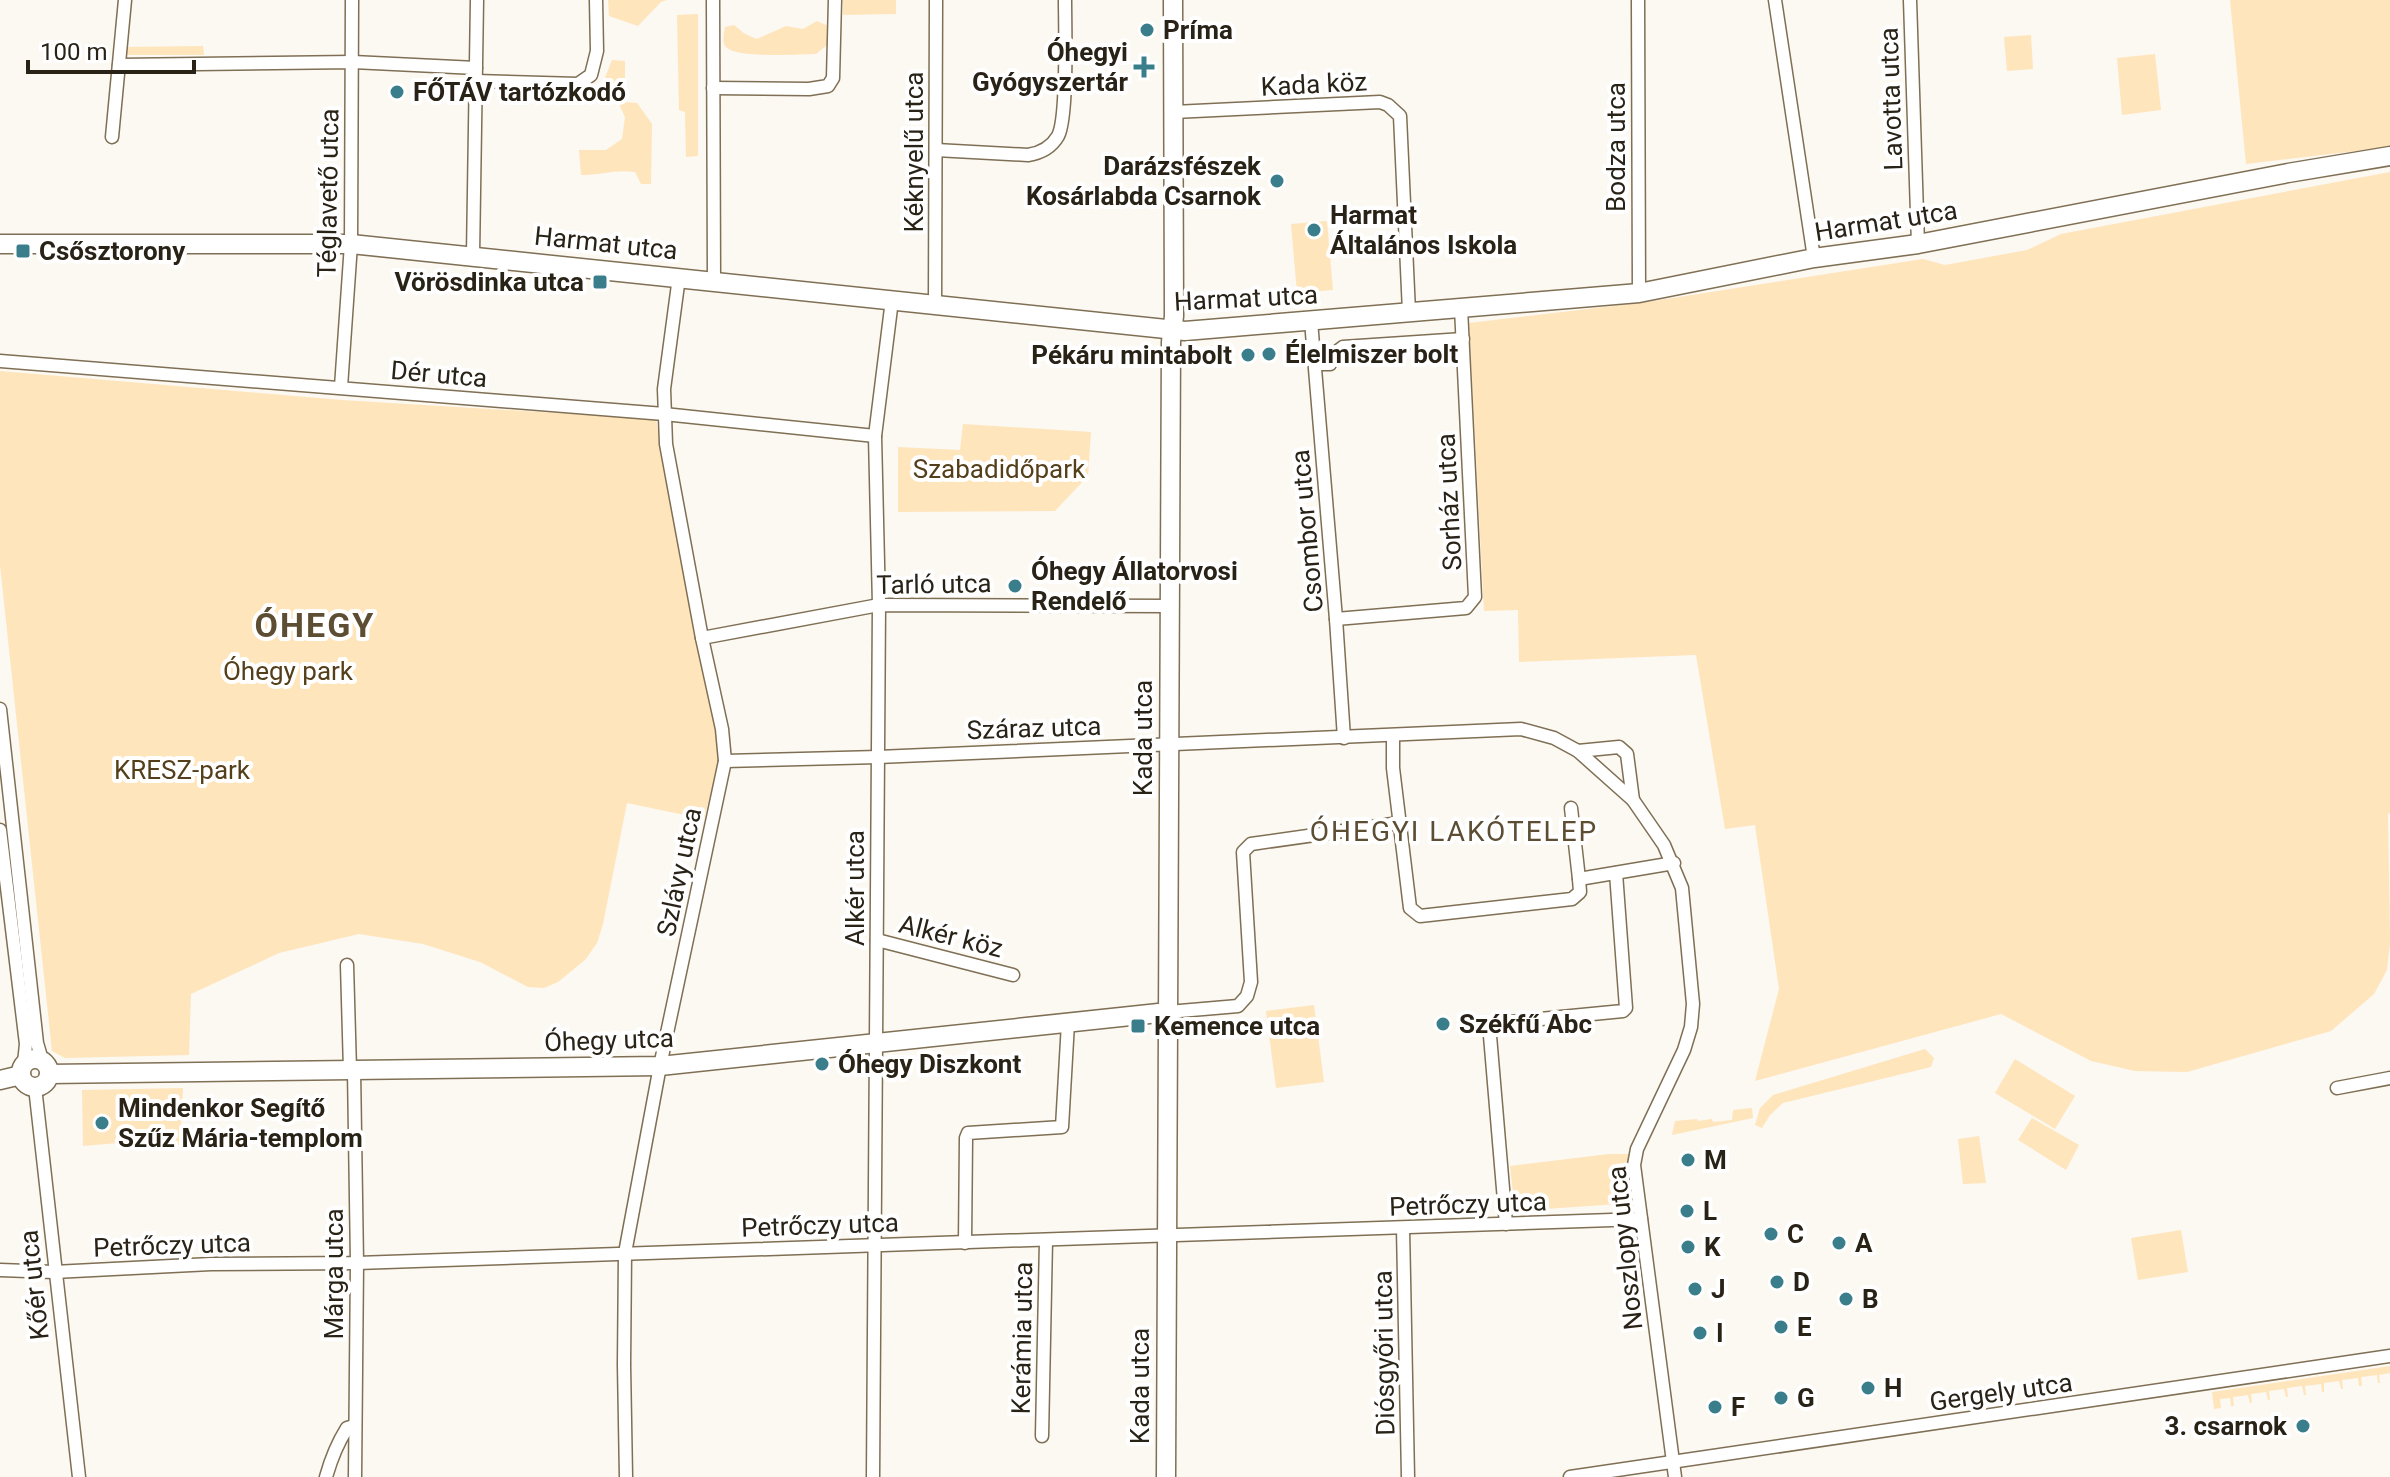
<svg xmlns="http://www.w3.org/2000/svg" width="2390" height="1477" viewBox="0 0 2390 1477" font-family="Roboto,sans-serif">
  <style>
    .green { fill: #fee5bc }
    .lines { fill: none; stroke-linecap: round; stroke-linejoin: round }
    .street-casing { stroke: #7f6f54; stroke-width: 15 }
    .secondary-casing { stroke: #7f6f54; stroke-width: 21 }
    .street { stroke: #fff; stroke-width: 12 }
    .secondary { stroke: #fff; stroke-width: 18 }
    .poi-dot { fill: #3a7e8c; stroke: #fff; stroke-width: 3 }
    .labels { text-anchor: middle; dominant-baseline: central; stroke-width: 8; stroke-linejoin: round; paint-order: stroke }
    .poi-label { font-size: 26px; font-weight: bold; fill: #292217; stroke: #fff; text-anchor: start }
    .street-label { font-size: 26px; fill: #292217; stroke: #fff }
    .park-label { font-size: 26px; fill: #543f1a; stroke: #fff }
    .neighbourhood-label { font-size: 28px; letter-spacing: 2px; fill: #5c4d33; stroke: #fff }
    .district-label { font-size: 34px; font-weight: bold; letter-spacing: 2px; fill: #5c4d33; stroke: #fff }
  </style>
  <rect width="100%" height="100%" fill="#fcf8f2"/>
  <g class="green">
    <path d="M608,0h59l-6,2 -23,24 -29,-10z"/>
    <path d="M843,0h53v14l-53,1z"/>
    <path d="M2230,0h160v147l-144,17z"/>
    <path d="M698,14v142l-12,1 -1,-45 -6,-2 -2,-95z"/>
    <path d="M817,21l11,5 3,16 -15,12c-17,0 -82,5 -91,-8 -3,-5 -1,-13 0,-19l9,-2 11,9 12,5 29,-13 17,3z"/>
    <path d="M2031,35l2,34 -26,2 -3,-34z"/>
    <path d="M203,46l1,9h-78v-8z"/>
    <path d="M2155,54l6,56 -39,5 -5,-57z"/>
    <path d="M612,60l13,1v41l12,1 15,21 -1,60h-10l-6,-12c-18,-3 -35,3 -54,3l-2,-25h27l16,-11 3,-22 -7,-15 -23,1z"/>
    <path d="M2390,172v641l-2,1 2,128 -3,28 -13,24 -43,37 -144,41 -52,-1 -44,-10 -90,-47 -246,67 24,-92 -24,-164 -30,4 -29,-174 -177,7 -1,-52 -34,1 -15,-288 178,-21 276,-43 22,6 82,-15 34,-16z"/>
    <path d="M1327,221l6,69 -36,3 -6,-69z"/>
    <path d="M0,371l342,29 314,19 14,84 46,224 3,34 -15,58 -77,-16 -24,121 -6,19 -12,17 -27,22 -14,6 -16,-1 -48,-25 -57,-18 -64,-10 -80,19 -88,41 -2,61 -124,3 -13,-7 -52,-486z"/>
    <path d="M963,424l128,8 -3,44 -33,35 -157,1v-65l62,3z"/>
    <path d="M1314,1005l10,77 -48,6 -10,-77z"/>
    <path d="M1925,1049l9,9 -3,9 -148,36 -13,12 -8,13 -7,-3 5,-17 13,-13z"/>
    <path d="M2015,1059l60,37 -20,33 -60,-36z"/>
    <path d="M183,1088l-3,57 -51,-3 -46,4 -1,-56z"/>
    <path d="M1752,1108l1,10 -81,17 3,-14 22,-2 1,2 14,-2 1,3 19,-2 1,-10z"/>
    <path d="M2032,1118l47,27 -13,25 -48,-30z"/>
    <path d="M1979,1136l7,47 -23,1 -5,-45z"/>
    <path d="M1609,1154h21l2,49 -117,8 -5,-45z"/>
    <path d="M2181,1230l7,42 -50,8 -7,-42z"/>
    <path d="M2390,1366v7l-11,2 1,8h-2l-1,-8 -16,2 1,9h-3l-1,-8 -16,2 1,9h-2l-2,-8 -15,2v9h-2l-1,-8 -16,2 1,9h-2l-2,-9 -15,2 1,9h-2l-2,-8 -15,2 1,9h-2l-2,-8 -15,2 1,9h-2l-2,-8 -15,2 1,9h-3l-1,-8 -10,1 1,9 -7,1 -2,-17z"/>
  </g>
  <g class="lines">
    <g class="street-casing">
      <g id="street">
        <path d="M713,0l1,282"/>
        <path d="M1638,0l1,293"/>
        <path d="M1775,0l39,258"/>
        <path d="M1910,0l8,244"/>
        <path d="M119,65l234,-3 123,6"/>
        <path d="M476,81l102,3 13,-9 6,-24 -1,-51"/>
        <path d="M713,88l96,1 19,-3 5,-8 2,-78"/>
        <path d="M1174,112l206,-10 8,3 12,11 9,196"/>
        <path d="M112,137l13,-137"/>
        <path d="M936,150l92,5c13,-2 23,-7 30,-19 10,-19 7,-110 7,-136"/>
        <path d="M473,255l4,-255"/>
        <path d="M935,305l1,-305"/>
        <path d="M1311,321l25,298 8,119"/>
        <path d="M0,361l664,53 211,22"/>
        <path d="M1315,364h15l4,-10 9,-7 120,-8"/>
        <path d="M341,387l10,-143 1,-244"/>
        <path d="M1336,619l130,-11 9,-11 -14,-289"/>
        <path d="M702,638l177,-33 291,1"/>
        <path d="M0,709l37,334 5,17"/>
        <path d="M1393,736v32l17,140 10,8 152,-17 8,-7 -1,-13 95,-16"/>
        <path d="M1578,751l41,-4 8,7 6,46"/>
        <path d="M725,761l153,-4 643,-28 33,9 24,13 55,49 31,45 18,43 11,116 -2,23 -7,23 -47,99 -3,16 41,312"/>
        <path d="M1571,808l8,71"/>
        <path d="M0,830l26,214 -2,19"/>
        <path d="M877,940l136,35"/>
        <path d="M347,965l3,105"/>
        <path d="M1168,1012l70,-6 9,-10 4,-14 -8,-130 8,-8 148,-21"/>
        <path d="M354,1070l3,193 -2,214"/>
        <path d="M35,1087l44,390"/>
        <path d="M2337,1088l53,-10"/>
        <path d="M1506,1224l-17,-200 134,-13 3,-3 -10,-135"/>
        <path d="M1403,1228l5,249"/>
        <path d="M965,1243l1,-105 2,-5 94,-6 6,-104"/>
        <path d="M0,1270l54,2 157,-8 146,-1 1284,-44"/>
        <path d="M1042,1436l4,-196"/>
        <path d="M326,1477c5,-18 11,-33 21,-49l7,-2"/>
        <path d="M626,1477l-2,-112 1,-112 35,-187 65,-305 -3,-32 -20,-91 -36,-194 -2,-55 15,-112"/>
        <path d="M873,1477l6,-872 -4,-169 17,-136"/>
        <path d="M1570,1477l820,-121"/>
      </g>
    </g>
    <g class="secondary-casing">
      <g id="secondary">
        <path d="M0,244h351l834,87 454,-38 175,-35 104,-14 370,-71 102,-17"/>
        <circle cx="35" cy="1073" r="14"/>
        <path d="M49,1074l611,-8 508,-54"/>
        <path d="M0,1080l21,-5"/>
        <path d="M1166,1477l5,-1135 3,-26 -1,-316"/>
      </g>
    </g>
    <use href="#street" class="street"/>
    <use href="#secondary" class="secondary"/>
  </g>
  <g class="poi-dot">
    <circle cx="1147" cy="30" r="8"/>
    <path d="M1140 55h8v8h8v8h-8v8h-8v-8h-8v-8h8z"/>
    <circle cx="397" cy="92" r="8"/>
    <circle cx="1277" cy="181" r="8"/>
    <circle cx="1314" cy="230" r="8"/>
    <rect x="15" y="243" width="16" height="16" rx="4"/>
    <rect x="592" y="274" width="16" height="16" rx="4"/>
    <circle cx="1269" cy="354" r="8"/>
    <circle cx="1248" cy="355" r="8"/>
    <circle cx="1015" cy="586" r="8"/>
    <circle cx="1443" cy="1024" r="8"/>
    <rect x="1130" y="1018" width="16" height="16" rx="4"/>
    <circle cx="822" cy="1064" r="8"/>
    <circle cx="102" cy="1123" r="8"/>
    <circle cx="1688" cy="1160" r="8"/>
    <circle cx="1687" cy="1211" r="8"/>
    <circle cx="1771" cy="1234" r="8"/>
    <circle cx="1839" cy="1243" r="8"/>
    <circle cx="1688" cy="1247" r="8"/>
    <circle cx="1777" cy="1282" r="8"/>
    <circle cx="1695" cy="1289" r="8"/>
    <circle cx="1846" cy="1299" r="8"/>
    <circle cx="1781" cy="1327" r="8"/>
    <circle cx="1700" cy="1333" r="8"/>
    <circle cx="1868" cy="1388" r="8"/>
    <circle cx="1781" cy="1398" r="8"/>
    <circle cx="1715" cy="1407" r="8"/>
    <circle cx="2303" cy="1426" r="8"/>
  </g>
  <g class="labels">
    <g class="poi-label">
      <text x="1163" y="30">Príma</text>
      <text x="1128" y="52" text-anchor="end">Óhegyi<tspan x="1128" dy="30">Gyógyszertár</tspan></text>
      <text x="413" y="92">FŐTÁV tartózkodó</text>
      <text x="1261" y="166" text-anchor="end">Darázsfészek<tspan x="1261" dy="30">Kosárlabda Csarnok</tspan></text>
      <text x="1330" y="215">Harmat<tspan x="1330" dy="30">Általános Iskola</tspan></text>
      <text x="39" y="251">Csősztorony</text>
      <text x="584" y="282" text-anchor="end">Vörösdinka utca</text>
      <text x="1285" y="354">Élelmiszer bolt</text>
      <text x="1232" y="355" text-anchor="end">Pékáru mintabolt</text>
      <text x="1031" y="571">Óhegy Állatorvosi<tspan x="1031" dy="30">Rendelő</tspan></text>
      <text x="1459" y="1024">Székfű Abc</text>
      <text x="1154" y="1026">Kemence utca</text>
      <text x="838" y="1064">Óhegy Diszkont</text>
      <text x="118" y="1108">Mindenkor Segítő<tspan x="118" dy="30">Szűz Mária-templom</tspan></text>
      <text x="1704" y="1160">M</text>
      <text x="1703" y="1211">L</text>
      <text x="1787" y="1234">C</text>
      <text x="1855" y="1243">A</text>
      <text x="1704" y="1247">K</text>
      <text x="1793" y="1282">D</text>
      <text x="1711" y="1289">J</text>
      <text x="1862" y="1299">B</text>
      <text x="1797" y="1327">E</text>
      <text x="1716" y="1333">I</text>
      <text x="1884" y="1388">H</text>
      <text x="1797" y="1398">G</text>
      <text x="1731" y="1407">F</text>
      <text x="2287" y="1426" text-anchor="end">3. csarnok</text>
    </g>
    <g class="street-label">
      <text transform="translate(1314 84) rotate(-3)">Kada köz</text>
      <text transform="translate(1891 99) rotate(-92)">Lavotta utca</text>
      <text transform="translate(1616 147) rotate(-90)">Bodza utca</text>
      <text transform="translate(914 152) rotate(-90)">Kéknyelű utca</text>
      <text transform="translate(328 193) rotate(-89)">Téglavető utca</text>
      <text transform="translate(1886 221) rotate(-9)">Harmat utca</text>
      <text transform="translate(606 243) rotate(6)">Harmat utca</text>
      <text transform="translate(1246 298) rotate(-3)">Harmat utca</text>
      <text transform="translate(439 374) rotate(5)">Dér utca</text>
      <text transform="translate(1449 502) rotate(-93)">Sorház utca</text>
      <text transform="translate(1307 531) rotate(-95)">Csombor utca</text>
      <text transform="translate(934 584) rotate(-1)">Tarló utca</text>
      <text transform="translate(1034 728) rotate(-2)">Száraz utca</text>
      <text transform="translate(1143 738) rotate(-90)">Kada utca</text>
      <text transform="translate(679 872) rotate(-78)">Szlávy utca</text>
      <text transform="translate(855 888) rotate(-90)">Alkér utca</text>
      <text transform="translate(951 936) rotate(14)">Alkér köz</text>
      <text transform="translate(609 1040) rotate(-2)">Óhegy utca</text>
      <text transform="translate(1468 1204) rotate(-2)">Petrőczy utca</text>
      <text transform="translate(820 1225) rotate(-2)">Petrőczy utca</text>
      <text transform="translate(172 1245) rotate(-2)">Petrőczy utca</text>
      <text transform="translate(1625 1248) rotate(-96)">Noszlopy utca</text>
      <text transform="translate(334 1274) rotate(-90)">Márga utca</text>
      <text transform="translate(34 1285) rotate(-96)">Kőér utca</text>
      <text transform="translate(1022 1338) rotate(-89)">Kerámia utca</text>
      <text transform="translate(1384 1353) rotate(-91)">Diósgyőri utca</text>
      <text transform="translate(1140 1386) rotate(-90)">Kada utca</text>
      <text transform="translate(2001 1392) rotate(-8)">Gergely utca</text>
    </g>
    <g class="park-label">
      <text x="999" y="469">Szabadidőpark</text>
      <text x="288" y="671">Óhegy park</text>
      <text x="182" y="770">KRESZ-park</text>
    </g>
    <g class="neighbourhood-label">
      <text x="1454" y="831">ÓHEGYI LAKÓTELEP</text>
    </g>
    <g class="district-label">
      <text x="315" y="625">ÓHEGY</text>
    </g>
  </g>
  <path d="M28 60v12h166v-12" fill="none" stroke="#292217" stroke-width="4"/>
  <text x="40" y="60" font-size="24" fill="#292217" stroke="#ffffff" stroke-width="6" paint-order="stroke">100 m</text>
</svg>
